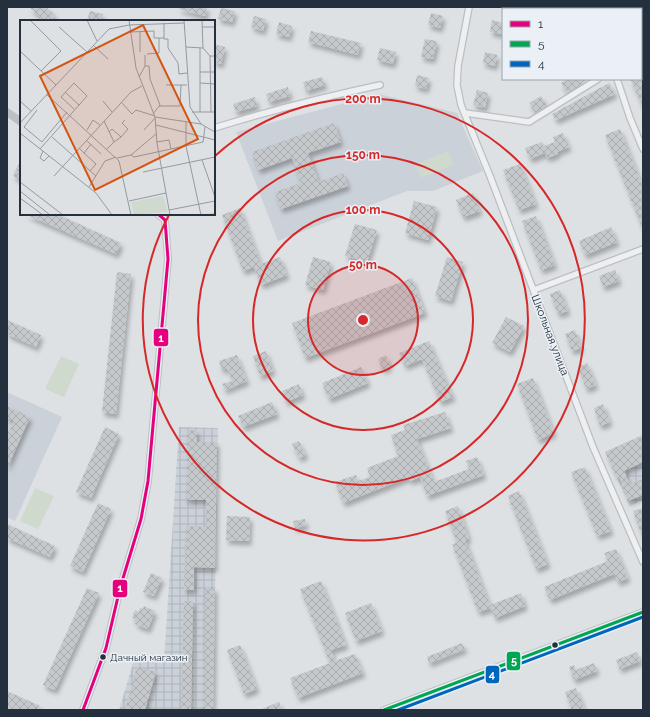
<svg xmlns="http://www.w3.org/2000/svg" width="650" height="717" viewBox="0 0 650 717" font-family="Raleway,sans-serif">
  <style>
    .built { fill: #cbd1d8 }
    .industrial { fill: url(#industrial-grid) }
    .park { fill: #cfd9cd }
    .building { fill: url(#building-cross-hatch); filter: url(#shadow) }
    .lines { fill: none; stroke-linecap: round; stroke-linejoin: round }
    .street-casing { stroke: #bcbfc2; stroke-width: 8 }
    .street { stroke: #edeff1; stroke-width: 5.5 }
    .secondary { stroke: #bcc0c4; stroke-width: 8 }
    .bus-1-casing { stroke: #eaf0f5; stroke-width: 6 }
    .bus-2-casing { stroke: #eaf0f5; stroke-width: 6 }
    .bus-3-casing { stroke: #eaf0f5; stroke-width: 6 }
    .bus-1 { stroke: #e5007d; stroke-width: 3 }
    .bus-2 { stroke: #00a651; stroke-width: 3 }
    .bus-3 { stroke: #0065bd; stroke-width: 3 }
    .ring { fill: none; stroke: #d62828; stroke-width: 2 }
    .bus-dot { fill: #24303e; stroke: #eaf0f5; stroke-width: 1.5 }
    .labels { text-anchor: middle; dominant-baseline: central; stroke-width: 3; stroke-linejoin: round; paint-order: stroke }
    .bus-label { font-size: 10px; fill: #24303e; stroke: #eaf0f5; text-anchor: start }
    .street-label { font-size: 11px; fill: #24303e; stroke: #eaf0f5 }
    .inset-road { fill: none; stroke: #949aa2; stroke-width: 1 }
    .view { fill: #d45511; fill-opacity: 0.15; stroke: #d45511; stroke-width: 2 }
    .inset-edge { fill: none; stroke: #24303e; stroke-width: 2 }
    .centre { fill: #d62828; stroke: #eaf0f5; stroke-width: 2 }
    .ring-label { font-size: 12px; text-anchor: middle; font-weight: bold; fill: #d62828; stroke: #eaf0f5; stroke-width: 3; stroke-linejoin: round; paint-order: stroke }
    .line-badge { stroke: #eaf0f5; stroke-width: 1.5 }
    .badge-label { font-size: 11px; text-anchor: middle; font-weight: bold; fill: #fff }
  </style>
  <defs>
    <pattern id="industrial-grid" width="8" height="8" patternUnits="userSpaceOnUse"><rect width="8" height="8" fill="#cbd1d8"/><path d="M0 4h8M4 0v8" fill="none" stroke="#aeb4ba"/></pattern>
    <pattern id="building-cross-hatch" width="8" height="8" patternUnits="userSpaceOnUse"><rect width="8" height="8" fill="#c6c9cc"/><path d="M0 0l8 8M0 8l8-8" fill="none" stroke="#aaadb0"/></pattern>
    <filter id="shadow"><feDropShadow dx="2.5" dy="4.5" stdDeviation="2" flood-color="#0004"/></filter>
  </defs>
  <rect width="100%" height="100%" fill="#dee1e4"/>
  <g class="built">
    <path d="M379,94l78,19 26,58 -50,20h-26l-129,50 -42,-109z"/>
    <path d="M7,392l55,25 -47,104 -8,-4z"/>
  </g>
  <g class="industrial">
    <path d="M179,427l39,1 -5,282h-94l15,-50 30,2z"/>
    <path d="M643,435v65l-13,6 -25,-54z"/>
  </g>
  <g class="park">
    <path d="M448,151l6,14 -33,13 -6,-14z"/>
    <path d="M61,356l18,8 -15,33 -19,-8z"/>
    <path d="M35,488l19,8 -16,33 -18,-8z"/>
  </g>
  <g class="building">
    <path d="M29,7h17l9,8 -5,6h-5z"/>
    <path d="M179,7h28l-2,9 -26,-7z"/>
    <path d="M221,8l14,3 -3,11 -14,-3z"/>
    <path d="M90,11l13,3 -2,7h-14z"/>
    <path d="M431,13l12,3 -3,12 -12,-3z"/>
    <path d="M254,16l12,3 -3,12 -12,-4z"/>
    <path d="M492,20l11,3 -1,11 -12,-2z"/>
    <path d="M279,22l13,4 -3,11 -13,-3z"/>
    <path d="M311,31l50,12 -3,12 -50,-13z"/>
    <path d="M425,39l12,2 -4,18 -12,-2z"/>
    <path d="M214,44l11,3 -4,17 -7,-2z"/>
    <path d="M380,48l16,4 -3,12 -16,-4z"/>
    <path d="M485,52l12,3 -2,11 -12,-3z"/>
    <path d="M417,75l12,3 -3,11 -11,-3z"/>
    <path d="M322,77l3,8 -19,6 -3,-9z"/>
    <path d="M567,79h21l-21,14 -6,-10z"/>
    <path d="M630,79h13v30l-6,-15z"/>
    <path d="M609,83l6,11 -59,26 -4,-6z"/>
    <path d="M288,87l2,9 -21,6 -3,-8z"/>
    <path d="M477,90l11,3 -3,15 -12,-3z"/>
    <path d="M541,96l6,9 -12,8 -6,-10z"/>
    <path d="M255,97l2,9 -21,6 -3,-8z"/>
    <path d="M334,123l7,19 -33,11 11,29 24,-9 5,13 -67,23 -6,-17 26,-9 -9,-25 -34,12 -6,-18z"/>
    <path d="M620,129l23,58v43l-38,-95z"/>
    <path d="M563,133l6,14 -12,5 1,2 -11,4 -2,-5 -15,6 -5,-11 17,-6 2,4 11,-4 -2,-5z"/>
    <path d="M21,159v21l-8,-4z"/>
    <path d="M520,164l16,40 -17,6 -16,-40z"/>
    <path d="M473,193l7,18 -17,6 -7,-17z"/>
    <path d="M414,201l23,6 -9,33 -23,-7z"/>
    <path d="M240,208l21,56 19,-7 7,18 -26,10 -7,-18 -11,4 -21,-56z"/>
    <path d="M25,214h32l64,29 -5,11z"/>
    <path d="M536,216l19,49 -14,5 -19,-49z"/>
    <path d="M355,224l22,6 -10,32 -22,-6z"/>
    <path d="M611,227l6,15 -32,13 -6,-14z"/>
    <path d="M313,257l18,5 -8,28 -18,-5z"/>
    <path d="M447,257l16,5 -12,39 -16,-5z"/>
    <path d="M615,270l4,11 -16,6 -4,-11z"/>
    <path d="M117,272l14,2 -15,140 -14,-2z"/>
    <path d="M412,278l13,35 -120,45 -13,-35z"/>
    <path d="M560,290l8,21 -10,3 -8,-20z"/>
    <path d="M506,317l18,9 -14,26 -18,-9z"/>
    <path d="M7,320l34,15 -5,12 -29,-13z"/>
    <path d="M575,330l6,18 -9,3 -7,-17z"/>
    <path d="M429,341l24,56 -13,5 -18,-43 -17,7 -6,-13z"/>
    <path d="M266,351l7,20 -13,5 -7,-20z"/>
    <path d="M237,355l10,26 -22,9 -3,-6 10,-3 -5,-13 -5,2 -3,-9z"/>
    <path d="M386,355l4,11 -7,4 -5,-11z"/>
    <path d="M587,363l9,22 -10,4 -8,-22z"/>
    <path d="M361,367l7,16 -39,16 -7,-16z"/>
    <path d="M533,378l21,55 -16,7 -21,-56z"/>
    <path d="M299,384l4,11 -17,7 -4,-11z"/>
    <path d="M272,402l5,12 -34,13 -5,-11z"/>
    <path d="M603,404l7,18 -10,4 -6,-18z"/>
    <path d="M7,406l23,11 -23,51v-37l2,1 5,-11 -7,-4z"/>
    <path d="M445,412l6,16 -34,11 17,43 35,-13 -3,-8 11,-4 7,18 -57,21 -7,-19 -10,4 -1,-4 -66,26 -8,-21 21,-7 2,6 12,-4 -3,-9 31,-12 -7,-21 14,-5 -2,-5z"/>
    <path d="M105,427l14,7 -28,64 -15,-6z"/>
    <path d="M188,430h9v12h20l-2,126 -21,-1v23h-10l2,-64 20,1v-27h-20z"/>
    <path d="M643,435v27l-19,9 6,13 13,-5v16l-15,6 -9,-24 -2,1 -12,-26z"/>
    <path d="M299,441l7,14 -7,3 -7,-14z"/>
    <path d="M585,467l26,64 -14,5 -26,-64z"/>
    <path d="M519,491l29,73 -12,5 -28,-73z"/>
    <path d="M98,503l13,6 -28,63 -13,-6z"/>
    <path d="M458,506l11,32 -4,2 25,65 31,-12 4,13 -30,12 -4,-10 -13,4 -26,-68 5,-1 -12,-32z"/>
    <path d="M643,508v28h-1l-9,-25z"/>
    <path d="M227,516l23,1 -1,24 -23,-1z"/>
    <path d="M305,519l1,6 -11,3 -2,-7z"/>
    <path d="M7,524l48,22 -5,11 -43,-19z"/>
    <path d="M616,549l12,29 -10,4 -4,-8 -64,26 -6,-13 64,-26 -4,-8z"/>
    <path d="M151,573l11,5 -8,18 -11,-4z"/>
    <path d="M321,581l25,64 -15,5 4,11 20,-7 8,19 -65,25 -8,-20 40,-15 -30,-74z"/>
    <path d="M87,588l12,5 -44,97 -12,-5z"/>
    <path d="M205,588h10l-2,122h-10z"/>
    <path d="M184,601h9l-2,109h-10z"/>
    <path d="M371,603l11,28 -26,10 -11,-28z"/>
    <path d="M144,606l11,5 -7,18 -13,-5 2,-4 -5,-2 3,-8 4,2 1,-4 3,1z"/>
    <path d="M462,643l3,6 -36,14 -2,-6z"/>
    <path d="M240,645l17,44 -13,5 -17,-44z"/>
    <path d="M637,652l3,9 -20,8 -4,-9z"/>
    <path d="M594,663l3,8 -23,9 -5,-13 5,-2 2,5z"/>
    <path d="M137,667l19,5 -11,38h-20z"/>
    <path d="M576,688l9,22h-13l-7,-18z"/>
    <path d="M7,691l33,15 -2,4h-20l-11,-5z"/>
    <path d="M279,702l3,8h-23z"/>
  </g>
  <g class="lines">
    <g class="street-casing">
      <g id="street">
        <path d="M469,7l-11,59 -1,19 4,20 29,71 103,271 50,115"/>
        <path d="M641,53l2,-2"/>
        <path d="M617,79l13,39 13,31"/>
        <path d="M465,113l64,9 69,-43"/>
        <path d="M214,128c55,-17 110,-31 166,-43"/>
        <path d="M534,290l109,-41"/>
      </g>
    </g>
    <use href="#street" class="street"/>
    <g class="secondary">
      <path d="M7,112l14,10"/>
      <path d="M83,710l23,-62 14,-60 21,-69 7,-38 20,-222 -3,-39 -7,-6"/>
      <path d="M384,710l259,-98"/>
    </g>
    <g class="bus-1-casing">
      <path id="bus-1" d="M83,710l23,-62 14,-60 21,-69 7,-38 20,-222 -3,-39 -7,-6"/>
    </g>
    <g class="bus-2-casing">
      <path id="bus-2" d="M384,710l259,-98"/>
    </g>
    <g class="bus-3-casing">
      <path id="bus-3" d="M398,710l245,-93"/>
    </g>
    <use href="#bus-1" class="bus-1"/>
    <use href="#bus-2" class="bus-2"/>
    <use href="#bus-3" class="bus-3"/>
  </g>
  <circle cx="363" cy="320" r="55" fill="#d62828" fill-opacity=".12"/>
  <g class="ring">
    <circle cx="363" cy="320" r="55"/>
    <circle cx="363" cy="320" r="110"/>
    <circle cx="363" cy="320" r="165"/>
    <path d="M215 156A221 221 0 1 1 169 215"/>
  </g>
  <g class="bus-dot">
    <circle cx="555" cy="645" r="3.5"/>
    <circle cx="103" cy="657" r="3.5"/>
  </g>
  <g class="labels">
    <g class="bus-label">
      <text x="110" y="657">Дачный магазин</text>
    </g>
    <g class="street-label">
      <text transform="translate(550 335) rotate(69)">Школьная улица</text>
    </g>
  </g>
  <g transform="translate(20 20)">
    <rect width="195" height="195" fill="#dee1e4"/>
    <path d="M143,176l5,16 -34,3 -3,-13z" fill="#cfd9cd"/>
    <path class="inset-road" d="M10,0l31,31 -20,20M67,0l10,21M109,0l7,48 19,49 46,7M164,0l6,87 11,17 14,8M182,0l1,28M144,3v16h4v9l10,15 1,11 8,-1M39,7l28,25M182,7h13M110,12l24,-1v7h10M120,12v20M73,25l15,14M166,27l17,1 7,8h5M180,28v64M0,31l36,34M127,34l12,-1v-15M190,36l1,56M125,46h4l1,13 10,26 -7,9M180,52h15M119,57l6,-11v-11M180,63l15,1M146,65h21M45,72l14,13M26,74l73,67 12,54M0,81l11,10M83,81l9,11M102,83l10,11 4,-4 19,6M139,86h21l1,-21M17,90l-13,17 18,15 25,-30M172,92h23M135,97l2,26 13,72M84,101l10,21 -7,7M166,102v24l15,69M0,103l89,-94 20,-4 55,-2M136,105l59,15M67,110l6,-10 7,5M124,110l11,-12M89,112l3,-3 9,8 -7,5M0,113l76,60 16,22M32,117l44,39M101,117l7,-8 -6,-6 3,-3M66,120l15,14M137,122l12,-2 2,9M59,128l5,5 7,-9M20,129l47,-53 -13,-13 -13,14 13,12M23,131l-3,7 4,3 5,-5M64,133l12,11 -6,7M111,135l25,-21M97,138l14,-3 3,2 69,-15 2,-15M182,140l13,37M123,152l72,-15M34,156l77,-84 11,-6M0,162l43,33M69,167l16,-26 11,-4M0,171l30,24M0,178l23,17M109,181l37,-8M149,190l46,-9M181,195l14,-1"/>
    <path class="view" d="M123,5l55,114 -103,51 -55,-114z"/>
    <rect width="195" height="195" class="inset-edge"/>
  </g>
  <circle cx="363" cy="320" r="6" class="centre"/>
  <g class="ring-label">
    <text x="363" y="103">200 m</text>
    <text x="363" y="159">150 m</text>
    <text x="363" y="214">100 m</text>
    <text x="363" y="269">50 m</text>
  </g>
  <g class="line-badge">
    <rect x="153" y="328" width="16" height="19" rx="4" fill="#e5007d"/>
    <rect x="112" y="579" width="16" height="19" rx="4" fill="#e5007d"/>
    <rect x="506" y="651" width="15" height="20" rx="4" fill="#00a651"/>
    <rect x="485" y="665" width="15" height="19" rx="4" fill="#0065bd"/>
  </g>
  <g class="badge-label">
    <text x="161" y="342">1</text>
    <text x="120" y="592">1</text>
    <text x="514" y="665">5</text>
    <text x="492" y="678">4</text>
  </g>
  <rect width="650" height="717" fill="none" stroke="#24303e" stroke-width="16"/>
  <rect x="502" y="8" width="140" height="72" fill="#eaf0f5" stroke="#9ba3ac"/>
  <rect x="510" y="21" width="20" height="6" fill="#e5007d" stroke="#9ba3ac"/>
  <text x="538" y="28" font-size="12" fill="#24303e">1</text>
  <rect x="510" y="41" width="20" height="6" fill="#00a651" stroke="#9ba3ac"/>
  <text x="538" y="48" font-size="12" fill="#24303e">5</text>
  <rect x="510" y="61" width="20" height="6" fill="#0065bd" stroke="#9ba3ac"/>
  <text x="538" y="68" font-size="12" fill="#24303e">4</text>
</svg>
